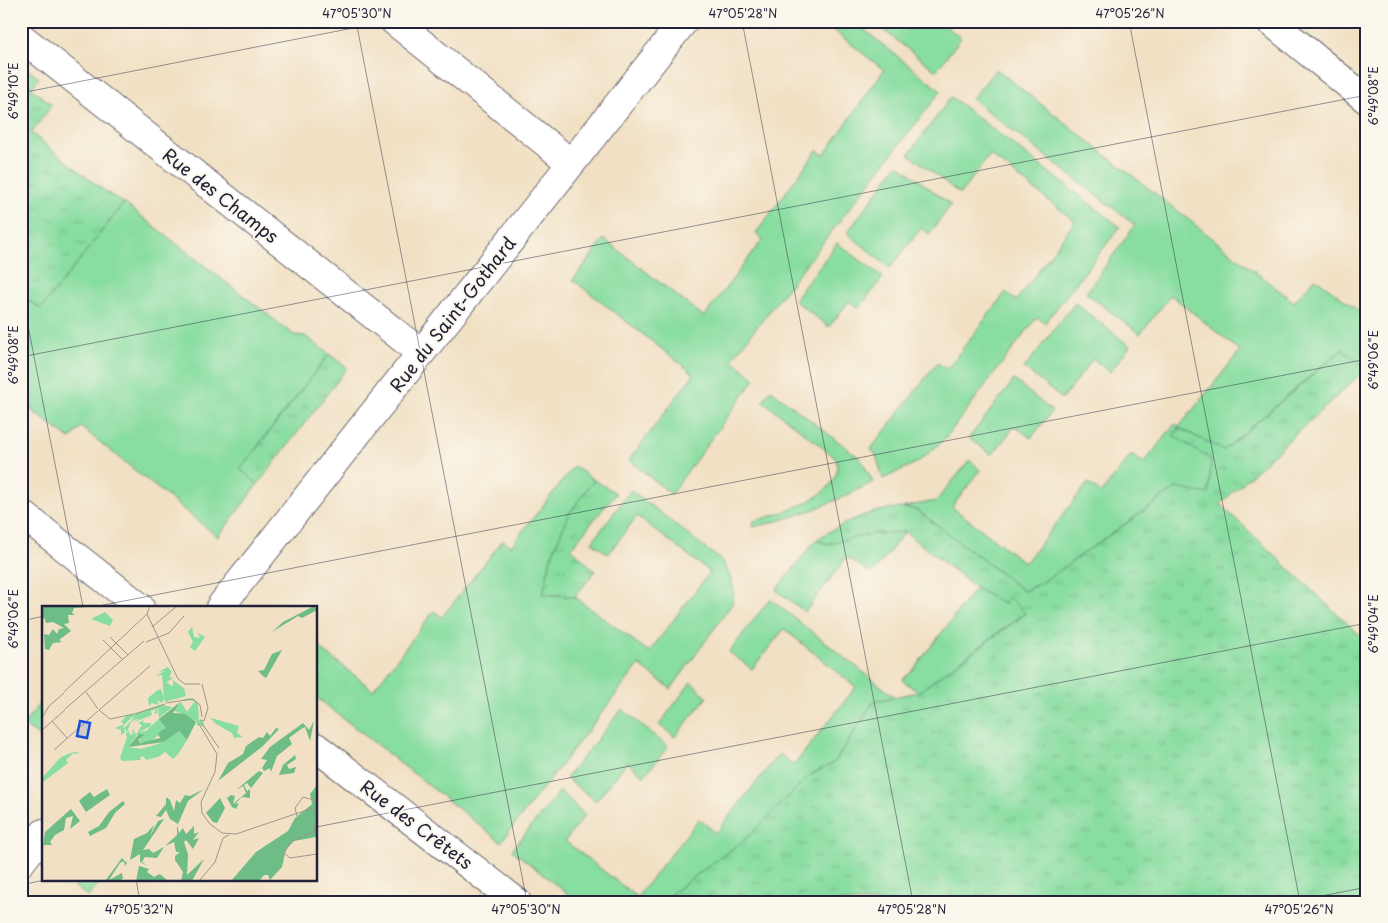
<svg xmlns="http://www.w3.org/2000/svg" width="1388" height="923" viewBox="0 0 1388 923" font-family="'Playpen Sans',sans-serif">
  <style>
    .grass { fill: url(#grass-tufts); stroke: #55806e }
    .garden { fill: #88dda0; stroke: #55806e }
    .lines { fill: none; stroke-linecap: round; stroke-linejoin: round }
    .street-casing { stroke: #6a646b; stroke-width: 30 }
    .secondary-casing { stroke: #6a646b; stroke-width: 30 }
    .street { stroke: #fff; stroke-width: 28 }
    .secondary { stroke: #fff; stroke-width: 28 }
    .ticks { fill: none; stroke: #22223b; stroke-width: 1; stroke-opacity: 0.45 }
    .labels { text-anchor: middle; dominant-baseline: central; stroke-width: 4; stroke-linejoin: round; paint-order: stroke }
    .street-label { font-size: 18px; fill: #22223b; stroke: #fbf7ec }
    .inset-road { fill: none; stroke: #9e948d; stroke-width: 1 }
    .view { fill: #1d4ed8; fill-opacity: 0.15; stroke: #1d4ed8; stroke-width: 2.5 }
    .inset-edge { fill: none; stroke: #22223b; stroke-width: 2.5 }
    .neatline { fill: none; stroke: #22223b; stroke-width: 2 }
    .ticks-label { font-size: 12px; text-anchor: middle; fill: #22223b }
  </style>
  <defs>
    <pattern id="grass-tufts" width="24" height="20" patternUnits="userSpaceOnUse" patternTransform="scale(1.25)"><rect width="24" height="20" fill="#88dda0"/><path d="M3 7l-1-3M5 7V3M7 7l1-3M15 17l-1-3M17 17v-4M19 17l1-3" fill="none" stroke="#75bd8b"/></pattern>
  </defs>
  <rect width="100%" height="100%" fill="#fbf7ec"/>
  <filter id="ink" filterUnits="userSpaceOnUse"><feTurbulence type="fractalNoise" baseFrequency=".02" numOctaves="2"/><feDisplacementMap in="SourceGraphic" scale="10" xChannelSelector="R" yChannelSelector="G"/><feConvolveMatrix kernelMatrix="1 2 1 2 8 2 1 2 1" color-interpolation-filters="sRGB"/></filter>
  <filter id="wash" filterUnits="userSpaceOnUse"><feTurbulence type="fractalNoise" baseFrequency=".0096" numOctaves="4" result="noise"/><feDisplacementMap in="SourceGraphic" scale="20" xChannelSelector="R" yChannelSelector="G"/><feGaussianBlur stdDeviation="1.12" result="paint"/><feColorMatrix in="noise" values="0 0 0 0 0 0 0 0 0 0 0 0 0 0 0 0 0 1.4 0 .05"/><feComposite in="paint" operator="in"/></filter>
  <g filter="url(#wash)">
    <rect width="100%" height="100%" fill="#f1e0c3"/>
    <g class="grass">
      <path d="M31,88l21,17 -21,28 72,57 21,13 -83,107 -20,-14v-194z"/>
      <path d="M1343,349l23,20 -146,135 147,138v260h-707l88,-65 62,-62 25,-13 39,-61 44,-9 107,-78 -15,-16 -6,6 -28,-16 -71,-56 -40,3 -37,9 -12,-4c28,-18 67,-38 101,-30l107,81 22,-11 130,-92 -3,-53 6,-7 45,22z"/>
      <path d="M329,354l18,14 -89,116 -18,-14z"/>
      <path d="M594,480l22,13 -45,55 24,23 -20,26 -32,-3 8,-37 17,-42z"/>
    </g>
    <g class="garden">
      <path d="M822,21h31l88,70 -209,268 23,20 -84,115 -42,-34 65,-86 -121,-94 31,-41 100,78 59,-78 -7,-6 61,-83 7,5 60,-85z"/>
      <path d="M872,21h67l22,17 -25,33z"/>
      <path d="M21,64l18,14 -18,24z"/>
      <path d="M996,69l298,233 21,-24 52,39v52l-25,-20 -118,101 -45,-22 -6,7 38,25 -2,34 -33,-6 -130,92 -22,11 -107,-81 -13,-3 32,-6 34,-41 10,10 -28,37 73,56 63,-80 13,10 30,-38 13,8 31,-39 4,3 61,-76 -69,-56 -31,39 -54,-41 49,-68 -163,-126z"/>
      <path d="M951,97l169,130 -75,96 -8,-6 -93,123 -26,22 -35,17 -7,-24 -5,-6 66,-86 10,6 59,-77 10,9 59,-80 -85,-66 -30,39 -51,-40z"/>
      <path d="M898,164l53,41 -22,29 -8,-6 -31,40 -43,-35z"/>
      <path d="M124,203l170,132 11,1 24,18 -89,115 18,15 -40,53 -137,-110 -11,12 -49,-37v-106l20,13z"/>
      <path d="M837,243l46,34 -24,31 -10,-7 -20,26 -35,-27z"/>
      <path d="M1075,303l55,43 -20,26 -17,-13 -31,40 -38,-31z"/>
      <path d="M1014,380l38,31 -21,27 -16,-12 -23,29 -23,-17z"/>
      <path d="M771,390l90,69 12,23c-42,22 -74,35 -120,45l1,-6c28,-8 93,-25 82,-63l-73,-57z"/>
      <path d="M574,466l20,14 -26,35 -17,42 -8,37 32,3 74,55 61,-80 -73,-56 -29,38 -16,-12 39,-52 91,71c8,16 15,24 10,43l-61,85 -32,-24 -138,177 -185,-145v-52l57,45 61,-79 8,6 61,-77 8,6z"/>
      <path d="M905,532l-33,42 -25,-17 -42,55 -29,-22 40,-50 12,4 37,-9z"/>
      <path d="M976,588l28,16 5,-7 16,16 -107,79 -16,-12 11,-10z"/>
      <path d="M770,599l125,98 -21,4 -39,61 -25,13 -62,62 -88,65h-82l-66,-52 48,-59 25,24 -20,26 72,56 62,-78 17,14 63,-79 15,11 62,-78 -72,-58 -32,40 -23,-17z"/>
      <path d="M691,682l16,15 -32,40 -16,-12z"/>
      <path d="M44,698v42l-21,-15z"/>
      <path d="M622,709l46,38 -24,29 -17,-14 -31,39 -30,-23z"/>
      <path d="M66,879h36l-14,18z"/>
    </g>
  </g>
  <g filter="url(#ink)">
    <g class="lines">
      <g class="street-casing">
        <g id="street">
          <path d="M394,21l177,142"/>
          <path d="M1270,21l97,79"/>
          <path d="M21,37l400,316"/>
          <path d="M220,607l464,-586"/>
          <path d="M21,862l23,-29"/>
        </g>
      </g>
      <g class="secondary-casing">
        <g id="secondary">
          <path d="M21,513l119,94"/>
          <path d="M316,747l201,155"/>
        </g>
      </g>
      <use href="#street" class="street"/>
      <use href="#secondary" class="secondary"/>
    </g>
  </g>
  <path class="ticks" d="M356,21l171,881M742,21l171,881M1129,21l171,881M21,93l368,-72M21,290l62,317M21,357l1346,-262M93,607l1274,-248M21,621l23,-5M316,827l1051,-204M136,879l4,23M21,885l28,-6M1292,902l75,-15"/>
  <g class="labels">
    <g class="street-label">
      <text transform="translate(221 195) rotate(38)">Rue des Champs</text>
      <text transform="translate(452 314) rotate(-52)">Rue du Saint-Gothard</text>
      <text transform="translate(417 824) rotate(37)">Rue des Crêtets</text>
    </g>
  </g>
  <g transform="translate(42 606)">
    <rect width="275" height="275" fill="#f1e0c3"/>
    <path d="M63,6l8,8 -3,6 -19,-7zM150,21l2,10 6,1 -2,-5 7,4 -10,14 -5,-4 3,-5 -5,-10zM147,92l6,2 3,4 1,16 4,2 2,9 -2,-5 -6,-1 -1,-4 -23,-11 8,-8 6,10 8,-11 -14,-1zM121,99l9,2 -13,11 7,10 -4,5 -14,10 -11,-1 8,-7h-8l-9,12 13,2 6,-2 -11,-2 12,2 16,-5 15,-11 8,9 -9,14 -5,5 -8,-7 -7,5 -12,3 -3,-4 -3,2 1,2 -19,1 -2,-3 7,-21 -1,-3v-5h-3l8,-8 7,-3 -7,4 -5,12 3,-3 1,4 3,-1 -1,-4 1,-1 3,6 6,-10 -4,-2 6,-3 -1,3h8v3l-12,6 7,-1 13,-12 -1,-13zM165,108l4,4 28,8 -2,7 6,4 -9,1 -2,-5 -16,-9zM29,147l5,-1 4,1 -8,1 -6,6 2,3 -25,19 -1,-4 19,-21z" fill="#88dda0"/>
    <path d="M0,0l2,1h44l-14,1 -2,5 3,2h-7l1,8 -5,1 7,7 -12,9 3,2 -9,1 -4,7 -4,-1 -1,-15 5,1 4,-6 4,5 2,-5 5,-1 -11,-6 -7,1 -2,-6 -2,5zM272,0l3,4 -15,8 -4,-2 -26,16 11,-10zM240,44l-16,28 -3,-2 -5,-5 6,-1 8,-16zM138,96l-7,11 12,1 11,8 -9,18 -8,-9 -15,11 -36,5 11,-13 6,1 -7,5 2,3 20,-5 -2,-5 8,-5 -7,-9zM272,115l-4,20 -5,-14 -4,2 -12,9 3,6 -15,12 -6,16 -1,-4 -6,3 -2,-3 5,-8 -6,-1 9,-12 33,-24 6,7zM234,122l3,1 -16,17 -45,35 10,-18 15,-9 3,-8 13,-9 4,1 4,-6 3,4zM253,149l1,4 -9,6 2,4 7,-2 -2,6 -15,2 4,-10zM217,165l4,2 -12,15 -4,-5 -3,2 3,6 3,-2v9l-8,-1 -7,7 4,-1 -3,6 -4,-2 -5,-9 4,-3 4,1 -2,8 13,-11 -3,-7 -7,4zM275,179v55l-1,-3 -22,4 -8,8 -4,18 -12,13 -2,-5h-4l-5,6h-28l25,-29 32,-21 7,-13 17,-14 -2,-10zM65,183l3,6 -24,17 -7,-11 3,-3 8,-6 4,5zM162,183l-16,12 -10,23 -8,-5 -4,-9 -5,7 -5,-1 10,-12v-7l4,3 4,11 2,-11 4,3 5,-8 5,1zM178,192l5,10 -8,15 -4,-1 -7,-9zM81,195l2,3 -10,9 -9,15 -16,8 -2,-4 11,-6 10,-14zM29,203l9,12 -10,8 3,-13 -7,2 -2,12 -9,5 -5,7 2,3h-9l-1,11 3,-24zM122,213l-21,31 6,-1 4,4 11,-6 -7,11 -12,-1 -3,5 6,4 -8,-4v-8l-10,6 4,-21 13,-6 7,-8 -4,11 8,-15zM135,219l2,8 4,-5 3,6 8,-8v8l5,-2 -6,8 6,-2 -6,11 -7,-9 -2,2 4,12 -1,21 17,-16 -12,22h-11l2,-9 -8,-12v-4l5,-4h-4l-2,-10 -9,4 12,-11zM80,252l5,5 -2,3 -1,-5 -4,2 -11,17 13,-7 1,5 -3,3h-15zM97,260l10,3 -2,3 7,5 6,-3 7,6 -31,1z" fill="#6ebc86"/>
    <path d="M126,61l4,5 -3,5 4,1 -6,4v1l6,3v-6l21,16 -10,-7 2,7 -21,6 -1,-4 -2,5 -5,-3 2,5 -7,-2 -3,3 -1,-8 10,-8 3,-1 3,9 -2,-23 -6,1 9,-5 -7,1zM116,100l-1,8 -3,-1 3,-4 -6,2 1,4 -20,8 7,-4 -8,1 3,-3h-2l-9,9 2,6 -4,3v-5l-6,-2 9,-4 -3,-2 5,-6z" fill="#88dda0"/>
    <path class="inset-road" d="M105,8l31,65 7,5h15M110,21l25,-21M68,31l18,18M61,34l19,19M104,36l23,-9 15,-17M22,86l83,-78 3,-8M44,86l12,17M124,97l27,-4 7,6 2,12M23,103l79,-68M57,104l51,-44M57,104l11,9 24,-5M93,108l30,-10M0,112l7,-12 15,-13M158,114l4,1 4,-13 -6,-24M10,115l15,17M159,116l18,26M157,118l18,30 -2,18 -14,30 1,11 8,11 12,9 14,1 77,-26 4,6 -3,18 -22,9 -8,12 6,5 27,-4M0,124l23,-20M12,144l44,-39M255,210l-2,-8 8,-11 14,4M157,275l16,-19 8,-24 6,-3"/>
    <path class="view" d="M38,115l10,2 -3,15 -10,-2z"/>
    <rect width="275" height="275" class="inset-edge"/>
  </g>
  <rect width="1388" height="923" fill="none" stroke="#fbf7ec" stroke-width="55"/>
  <rect x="28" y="28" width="1332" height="868" class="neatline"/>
  <g class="ticks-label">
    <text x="357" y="18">47°05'30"N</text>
    <text x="743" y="18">47°05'28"N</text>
    <text x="1130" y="18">47°05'26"N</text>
    <text transform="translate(14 91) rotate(-90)" y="4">6°49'10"E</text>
    <text transform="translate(1374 96) rotate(-90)" y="4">6°49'08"E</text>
    <text transform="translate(14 355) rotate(-90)" y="4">6°49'08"E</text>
    <text transform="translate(1374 360) rotate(-90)" y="4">6°49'06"E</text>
    <text transform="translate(14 619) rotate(-90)" y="4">6°49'06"E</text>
    <text transform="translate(1374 624) rotate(-90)" y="4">6°49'04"E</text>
    <text x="139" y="914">47°05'32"N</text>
    <text x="526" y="914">47°05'30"N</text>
    <text x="912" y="914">47°05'28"N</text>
    <text x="1299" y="914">47°05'26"N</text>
  </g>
</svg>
